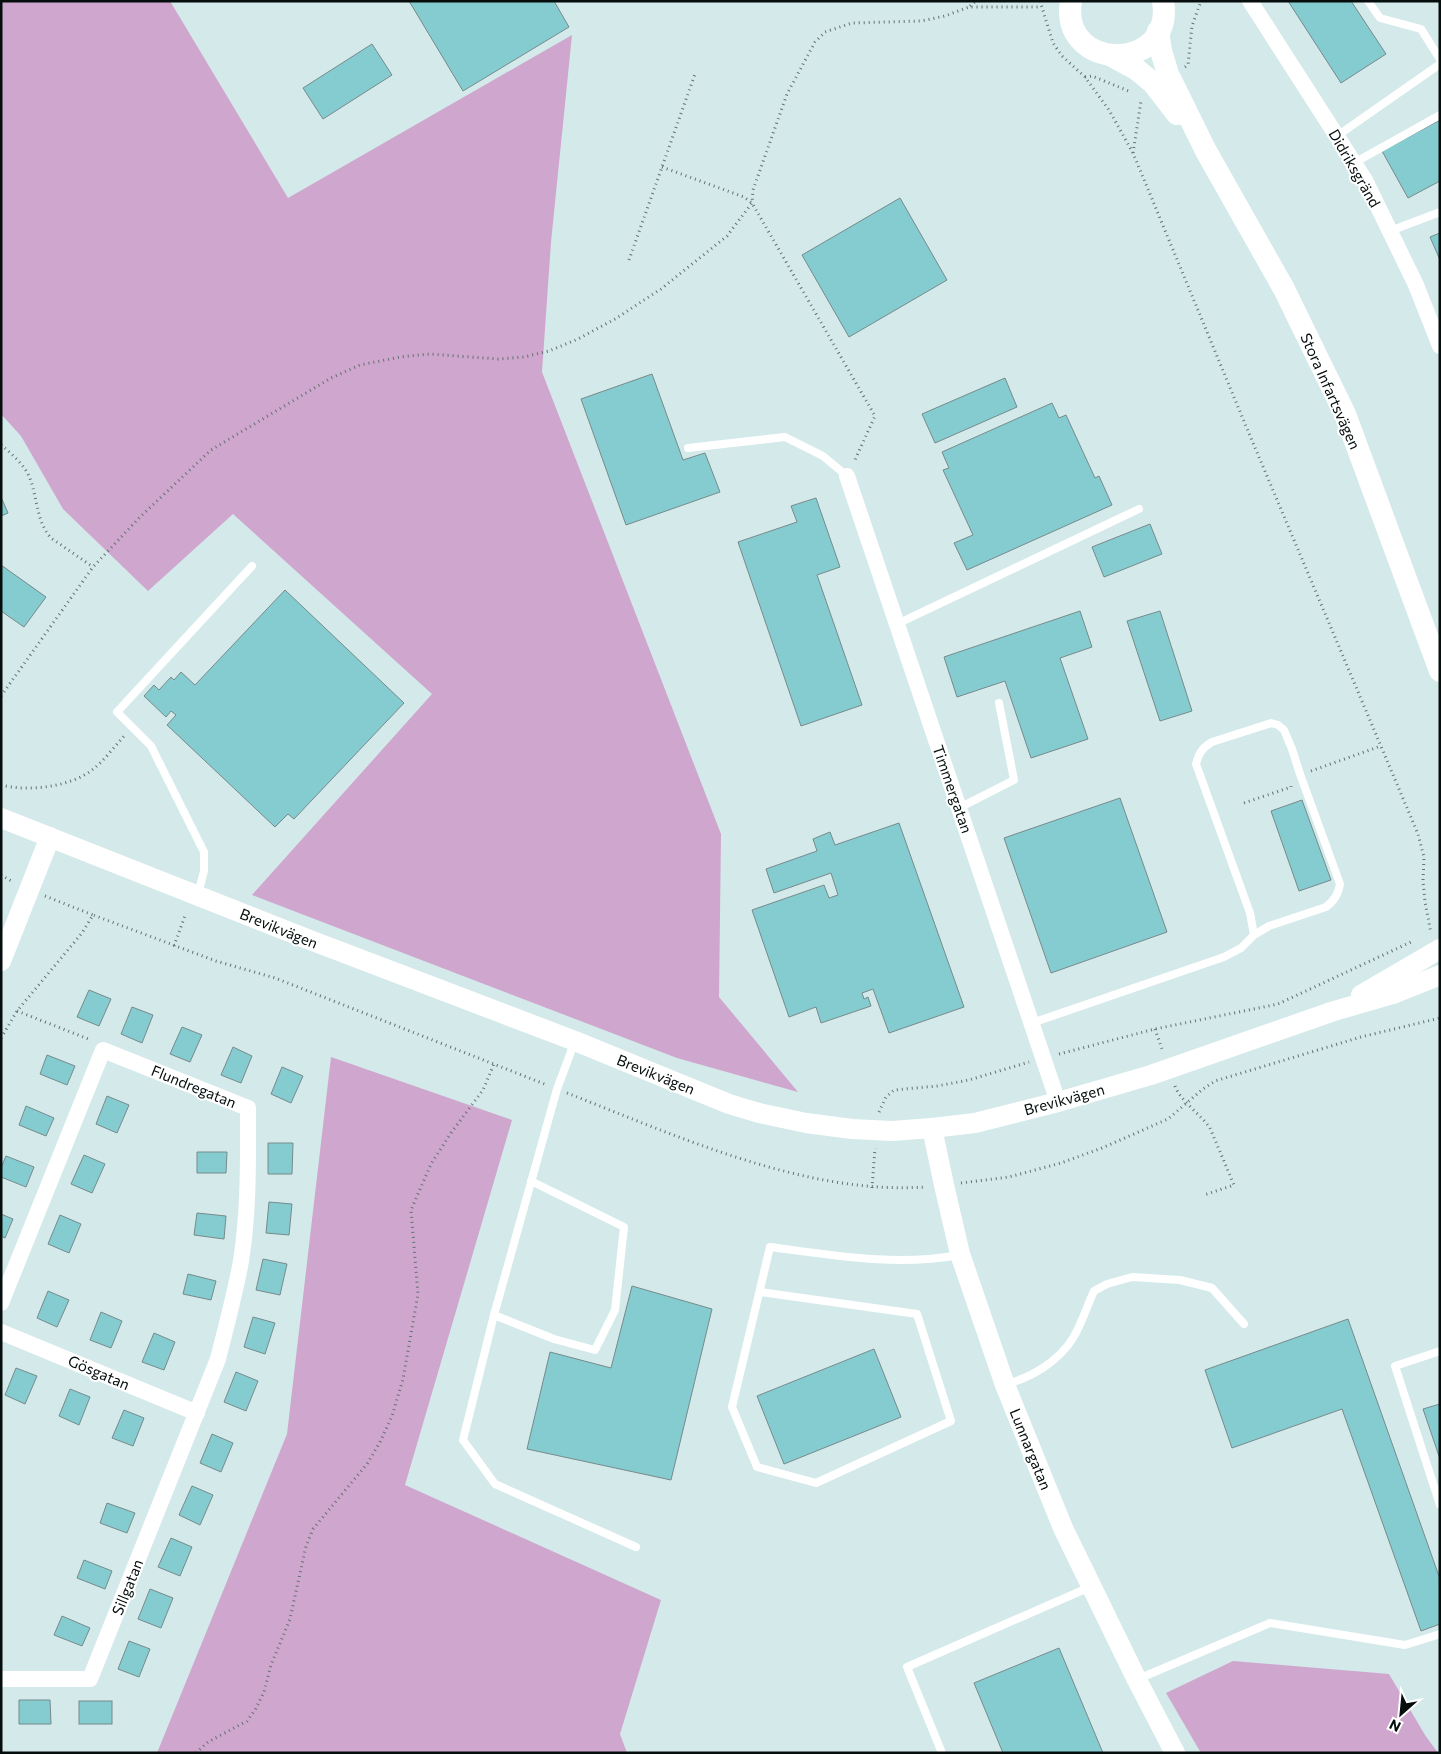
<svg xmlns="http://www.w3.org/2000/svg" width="1441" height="1754" viewBox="0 0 1441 1754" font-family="Commissioner,sans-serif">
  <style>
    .forest { fill: #cfa6cd }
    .building { fill: #85ccd1; stroke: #778a8b }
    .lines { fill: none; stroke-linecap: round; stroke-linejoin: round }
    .path { stroke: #647272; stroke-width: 3; stroke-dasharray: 1 4; stroke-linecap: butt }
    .service { stroke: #fff; stroke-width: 8 }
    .minor { stroke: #fff; stroke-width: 16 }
    .tertiary { stroke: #fff; stroke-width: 20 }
    .secondary { stroke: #fff; stroke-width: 22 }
    .labels { text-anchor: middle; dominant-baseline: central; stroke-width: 4; stroke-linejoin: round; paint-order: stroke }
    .street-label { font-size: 15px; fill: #060d0d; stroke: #fff }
  </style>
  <rect width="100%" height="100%" fill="#d4e9ea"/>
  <g class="forest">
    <path d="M1,1h169l118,197 284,-163 -21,207 -9,130 179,462 -2,163 79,95 -121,-34 -425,-163 180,-201 -199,-180 -85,77 -85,-82 -42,-73 -20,-22z"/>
    <path d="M331,1057l181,63 -107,365 256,115 -41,134 7,19h-470l130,-319z"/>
    <path d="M1233,1661l156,13 36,61 13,18h-237l-35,-60z"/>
  </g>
  <g class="building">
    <path d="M409,1h145l15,26 -106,64z"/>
    <path d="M1288,1h63l35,53 -45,29z"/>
    <path d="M372,44l20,31 -69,44 -20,-31z"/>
    <path d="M1440,120v61l-32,17 -26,-47z"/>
    <path d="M900,198l47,82 -98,57 -47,-82z"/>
    <path d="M1440,233v27l-10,-23z"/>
    <path d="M652,374l31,86 22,-7 15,39 -94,33 -45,-126z"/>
    <path d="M1005,378l12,29 -82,36 -13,-29z"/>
    <path d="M1052,403l7,15 7,-3 29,63 4,-2 13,29 -145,65 -13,-27 19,-8 -30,-65 6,-2 -7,-16z"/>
    <path d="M1,497l7,16 -7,3z"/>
    <path d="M816,498l24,69 -23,8 45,130 -61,21 -63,-184 59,-20 -6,-16z"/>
    <path d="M1150,524l12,30 -58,23 -12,-30z"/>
    <path d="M1,565l45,32 -22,30 -23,-16z"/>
    <path d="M285,590l119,113 -110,116 -6,-5 -13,13 -108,-102 9,-10 -5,-4 -5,6 -22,-21 10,-11 5,5 12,-13 3,3 7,-8 14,13z"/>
    <path d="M1080,611l12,36 -32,11 28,81 -57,19 -26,-77 -48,16 -13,-40z"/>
    <path d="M1160,611l32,100 -32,10 -33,-100z"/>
    <path d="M1120,798l47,134 -116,41 -47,-135z"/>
    <path d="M1302,800l29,80 -32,11 -28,-80z"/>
    <path d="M899,823l65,184 -75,26 -16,-44 -11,4 2,6 4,-2 3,9 -50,17 -5,-16 -27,10 -37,-107 72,-25 5,13 9,-3 -7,-22 -57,20 -8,-24 51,-18 -4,-12 17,-7 5,13z"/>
    <path d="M89,990l22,9 -12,27 -22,-9z"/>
    <path d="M132,1007l21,8 -11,28 -21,-9z"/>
    <path d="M182,1027l20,8 -12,27 -20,-8z"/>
    <path d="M233,1047l19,9 -11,27 -20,-8z"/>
    <path d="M47,1055l28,11 -8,19 -27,-11z"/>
    <path d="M282,1067l21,9 -12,27 -20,-9z"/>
    <path d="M107,1096l22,9 -12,28 -21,-9z"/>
    <path d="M26,1106l28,12 -8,18 -27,-11z"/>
    <path d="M268,1143h25l-1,31h-24z"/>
    <path d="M197,1152h30l-1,21h-29z"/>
    <path d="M84,1155l21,9 -13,29 -21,-9z"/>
    <path d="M6,1156l28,11 -8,20 -25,-10v-9z"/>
    <path d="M269,1202l23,2 -3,31 -23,-2z"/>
    <path d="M197,1213l29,3 -2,23 -30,-4z"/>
    <path d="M1,1214l12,5 -8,19 -4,-2z"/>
    <path d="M60,1215l21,9 -12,29 -21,-9z"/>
    <path d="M263,1259l24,5 -7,31 -24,-5z"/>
    <path d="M188,1274l28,7 -5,19 -28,-6z"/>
    <path d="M632,1286l80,23 -41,171 -144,-31 23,-97 61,16z"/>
    <path d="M48,1291l21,9 -12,27 -20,-9z"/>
    <path d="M101,1312l21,9 -11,27 -21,-8z"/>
    <path d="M253,1317l22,6 -10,31 -21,-7z"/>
    <path d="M1348,1319l92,260v45l-19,7 -79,-222 -110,39 -27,-78z"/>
    <path d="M154,1333l21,9 -11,28 -22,-8z"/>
    <path d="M874,1349l27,68 -117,47 -27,-68z"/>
    <path d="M16,1368l21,8 -12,28 -20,-9z"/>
    <path d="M236,1372l22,9 -12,30 -22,-9z"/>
    <path d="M70,1389l20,8 -11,28 -20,-9z"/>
    <path d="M1440,1404v55l-17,-50z"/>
    <path d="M124,1410l20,8 -11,28 -21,-8z"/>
    <path d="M212,1434l21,9 -12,29 -21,-9z"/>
    <path d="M192,1486l21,9 -13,30 -21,-10z"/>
    <path d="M107,1503l28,10 -8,20 -27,-10z"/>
    <path d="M171,1538l21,9 -12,29 -22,-9z"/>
    <path d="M84,1560l28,11 -7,18 -28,-11z"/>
    <path d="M150,1589l23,9 -12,30 -23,-9z"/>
    <path d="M62,1616l28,12 -8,18 -28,-11z"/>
    <path d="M129,1641l21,8 -11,28 -21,-8z"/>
    <path d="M1059,1648l44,105h-100l-29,-70z"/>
    <path d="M19,1700h31l1,24h-32z"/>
    <rect x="79" y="1701" width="33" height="23"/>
  </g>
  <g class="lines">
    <g class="path">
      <path d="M1040,1l13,42 9,13 23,21 24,33 24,43 115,278 170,403 6,23 -1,24 2,21 6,31"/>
      <path d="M970,6l6,-5"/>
      <path d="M1185,67l3,-2 4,-39 9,-25"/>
      <path d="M1085,77l7,-1 39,16"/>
      <path d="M1133,153l8,-52"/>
      <path d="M662,167l82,30 8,6 123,213 -21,46"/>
      <path d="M629,260l66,-186"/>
      <path d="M1,445c10,8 21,18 27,29 10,21 7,46 23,64l42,29"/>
      <path d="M1,696l92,-129 47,-50 71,-67 120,-72 29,-13 40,-8 29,-3 69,5 26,-2 25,-6 29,-12 37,-20 46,-30 66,-53 25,-33 1,-13 34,-96 28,-52 10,-10 27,-9 69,-2 24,-5 24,-9h72"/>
      <path d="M1311,771l70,-25"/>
      <path d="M1,785c27,7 69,2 91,-15 12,-9 22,-23 33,-35"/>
      <path d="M1244,803l47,-16v-1"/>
      <path d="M1,875l12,7"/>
      <path d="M45,896l48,19"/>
      <path d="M174,946l12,-33"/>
      <path d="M17,1011l74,29"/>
      <path d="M1155,1029l8,23"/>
      <path d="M1,1038l16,-27 65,-78 11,-18 123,46 59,17 272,107"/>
      <path d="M1059,1054l96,-25 123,-25 133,-62"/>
      <path d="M1175,1086c4,13 26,29 35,42l24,57 -30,10"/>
      <path d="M567,1093c110,43 238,102 358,94"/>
      <path d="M879,1112l7,-15 8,-7 43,-4 32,-6 60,-18"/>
      <path d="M961,1183l48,-6 52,-14 41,-15 66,-29 35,-30 12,-8 146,-44 79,-19"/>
      <path d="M872,1188l3,-40"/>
      <path d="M196,1753l12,-11 39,-21 8,-11 9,-18 7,-27 19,-46 16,-73 7,-17 54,-65 13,-22 12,-26 11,-37 15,-85 -7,-84 20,-46 20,-31 32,-43 11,-26"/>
    </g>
    <g class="service">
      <path d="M1368,1l12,17 41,11 19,30"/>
      <path d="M1337,136l103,-72"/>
      <path d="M1354,163l86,-48"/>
      <path d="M1390,231l50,-19"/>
      <path d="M688,448l97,-11 38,19 24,20"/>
      <path d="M897,624l242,-115"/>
      <path d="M959,808l55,-28 -15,-77"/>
      <path d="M198,894l6,-23v-19l-53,-106 -34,-34 135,-146"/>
      <path d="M1032,1023l192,-66 17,-9 13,-13 -4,-22 -54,-149c3,-11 6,-16 16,-22l59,-19 7,2 6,5 8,19 8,25 40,110c-2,10 -5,16 -14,23l-57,19 -15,9"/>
      <path d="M575,1041l-18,48 -63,226 -31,125 32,44 141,63"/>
      <path d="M760,1292l157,22 34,107 -135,62 -59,-16 -25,-60 38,-160c62,8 126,20 189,8"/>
      <path d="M494,1315l60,24 41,11 20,-40 9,-83 -93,-46"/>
      <path d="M1440,1351l-45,15 45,139"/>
      <path d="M1006,1384c25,-6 53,-23 67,-46 9,-15 14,-32 21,-47l13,-7 25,-7 48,3 32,8 32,36"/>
      <path d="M1138,1679l132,-56 135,22 35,-11"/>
      <path d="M942,1753l-35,-86 183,-80"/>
    </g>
    <g class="minor">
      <path d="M1250,1l115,179 51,105 24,61"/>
      <path d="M847,476l211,626"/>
      <path d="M1,1303l102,-253 145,58c0,51 1,103 -7,153 -6,33 -15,66 -23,98l-128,320h-89"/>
      <path d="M1,1332l196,81"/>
    </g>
    <g class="tertiary">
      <path d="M1,818l309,122 265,101 154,63 30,9 47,10 46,6 40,2 40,-3 43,-5 83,-21 93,-27 183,-64 59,-17 47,-19"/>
      <path d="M1,961l49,-124"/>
      <path d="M1361,995l79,-46"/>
      <path d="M932,1128l12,57 16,69 45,131 58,143 74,152 38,73"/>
    </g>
    <g class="secondary">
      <path d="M1071,1c-12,72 104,72 92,0"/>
      <path d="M1158,31l3,20 7,23 38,77 78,138 61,125 95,257"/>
      <path d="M1112,56l24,13 17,14 24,31"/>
    </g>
  </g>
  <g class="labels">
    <g class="street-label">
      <text transform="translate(1355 168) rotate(60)">Didriksgränd</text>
      <text transform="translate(1331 391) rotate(66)">Stora Infartsvägen</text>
      <text transform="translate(953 789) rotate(71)">Timmergatan</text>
      <text transform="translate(279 928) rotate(22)">Brevikvägen</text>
      <text transform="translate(656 1074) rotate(22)">Brevikvägen</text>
      <text transform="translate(194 1086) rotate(22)">Flundregatan</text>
      <text transform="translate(1064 1099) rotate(-15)">Brevikvägen</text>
      <text transform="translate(99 1372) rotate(23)">Gösgatan</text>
      <text transform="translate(1031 1449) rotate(68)">Lunnargatan</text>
      <text transform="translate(127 1587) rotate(-68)">Sillgatan</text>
    </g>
  </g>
  <rect width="1441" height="1754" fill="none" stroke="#060d0d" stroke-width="5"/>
  <g transform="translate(1401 1714) rotate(207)" stroke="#ffffff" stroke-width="4" paint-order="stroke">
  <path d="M0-4L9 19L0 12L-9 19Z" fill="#060d0d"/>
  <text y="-8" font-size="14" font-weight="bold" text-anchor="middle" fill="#060d0d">N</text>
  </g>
</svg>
